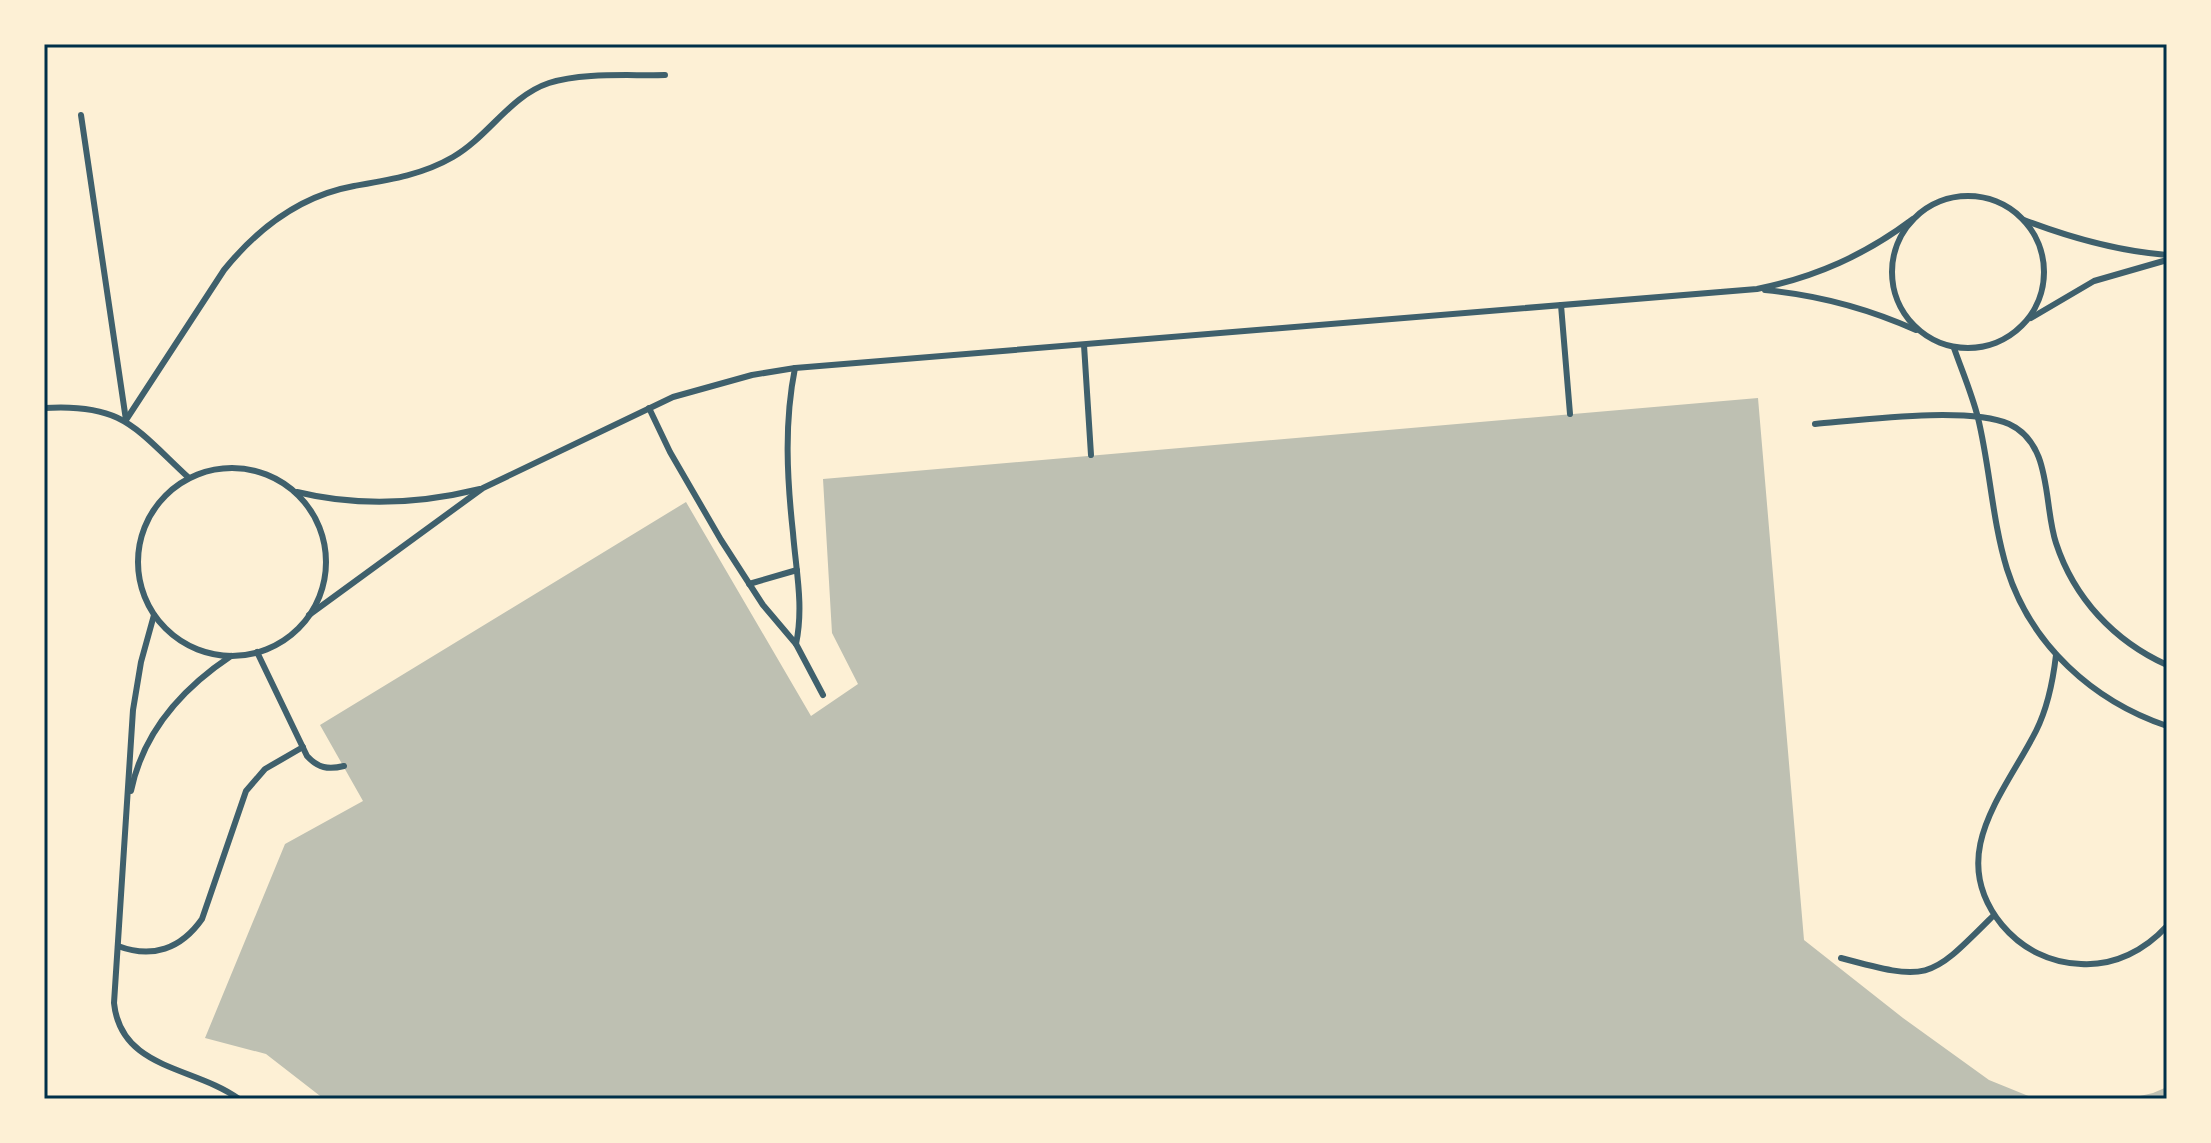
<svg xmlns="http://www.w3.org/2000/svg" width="2211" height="1143" viewBox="0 0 2211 1143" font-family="'PT Sans Narrow',sans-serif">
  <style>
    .building { fill: #bec0b2 }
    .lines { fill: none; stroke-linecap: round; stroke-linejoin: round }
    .service { stroke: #3f606c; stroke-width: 6 }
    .neatline { fill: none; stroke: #003049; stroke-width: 3 }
  </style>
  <rect width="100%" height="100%" fill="#fdf0d5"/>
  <g class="building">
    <path d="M1758,398l46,542 99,78 86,62 47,19h-1712l-58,-45 -61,-16 80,-194 78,-43 -43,-76 366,-223 125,214 47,-32 -26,-51 -9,-154z"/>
    <path d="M2167,1087v12h-40l26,-6z"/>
  </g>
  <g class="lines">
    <g class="service">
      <path d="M81,115l45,305"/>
      <circle cx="1968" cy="272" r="76"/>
      <path d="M2024,220c47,18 93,31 143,35"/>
      <path d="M1765,290c53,5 102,18 151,40"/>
      <path d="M1561,305l9,109"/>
      <path d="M2031,318l63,-37 73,-21"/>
      <path d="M1084,345l7,110"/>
      <path d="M1954,348c8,23 18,46 24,70 12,49 14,102 29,151 24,76 86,132 160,157"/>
      <path d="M795,368c-11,55 -8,110 -2,165 3,38 11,73 3,111"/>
      <path d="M44,408c79,-5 91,20 145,70"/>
      <path d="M649,408l21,44 51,88 42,65 33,39 27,51"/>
      <path d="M126,420l98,-150c34,-42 75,-74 130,-84 35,-6 68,-11 99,-29 36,-21 57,-61 96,-74 33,-11 81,-7 116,-8"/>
      <path d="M1815,424c47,-4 153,-18 194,0 44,20 34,80 47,119 18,55 58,98 111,122"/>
      <circle cx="232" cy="562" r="94"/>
      <path d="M297,492c61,15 122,12 183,-3"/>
      <path d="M749,584l48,-14"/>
      <path d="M154,615l-13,47 -8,48 -19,293c7,67 80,63 125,96"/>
      <path d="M309,615l174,-127 190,-91 79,-22 43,-7 962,-79c59,-12 108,-34 156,-70"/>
      <path d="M257,652l50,104c11,12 21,14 37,10"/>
      <path d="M2056,655c-3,26 -8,52 -20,76 -32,63 -91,124 -34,194 20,24 48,38 79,39 34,2 64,-14 86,-38"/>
      <path d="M131,791c12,-59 52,-103 100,-135"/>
      <path d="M118,946c34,13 63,3 84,-27l44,-128 19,-22 38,-22"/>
      <path d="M1841,958c89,24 88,22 153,-43"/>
    </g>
  </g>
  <rect width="2211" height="1143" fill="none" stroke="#fdf0d5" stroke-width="92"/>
  <rect x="46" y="46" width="2119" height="1051" class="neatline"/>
</svg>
